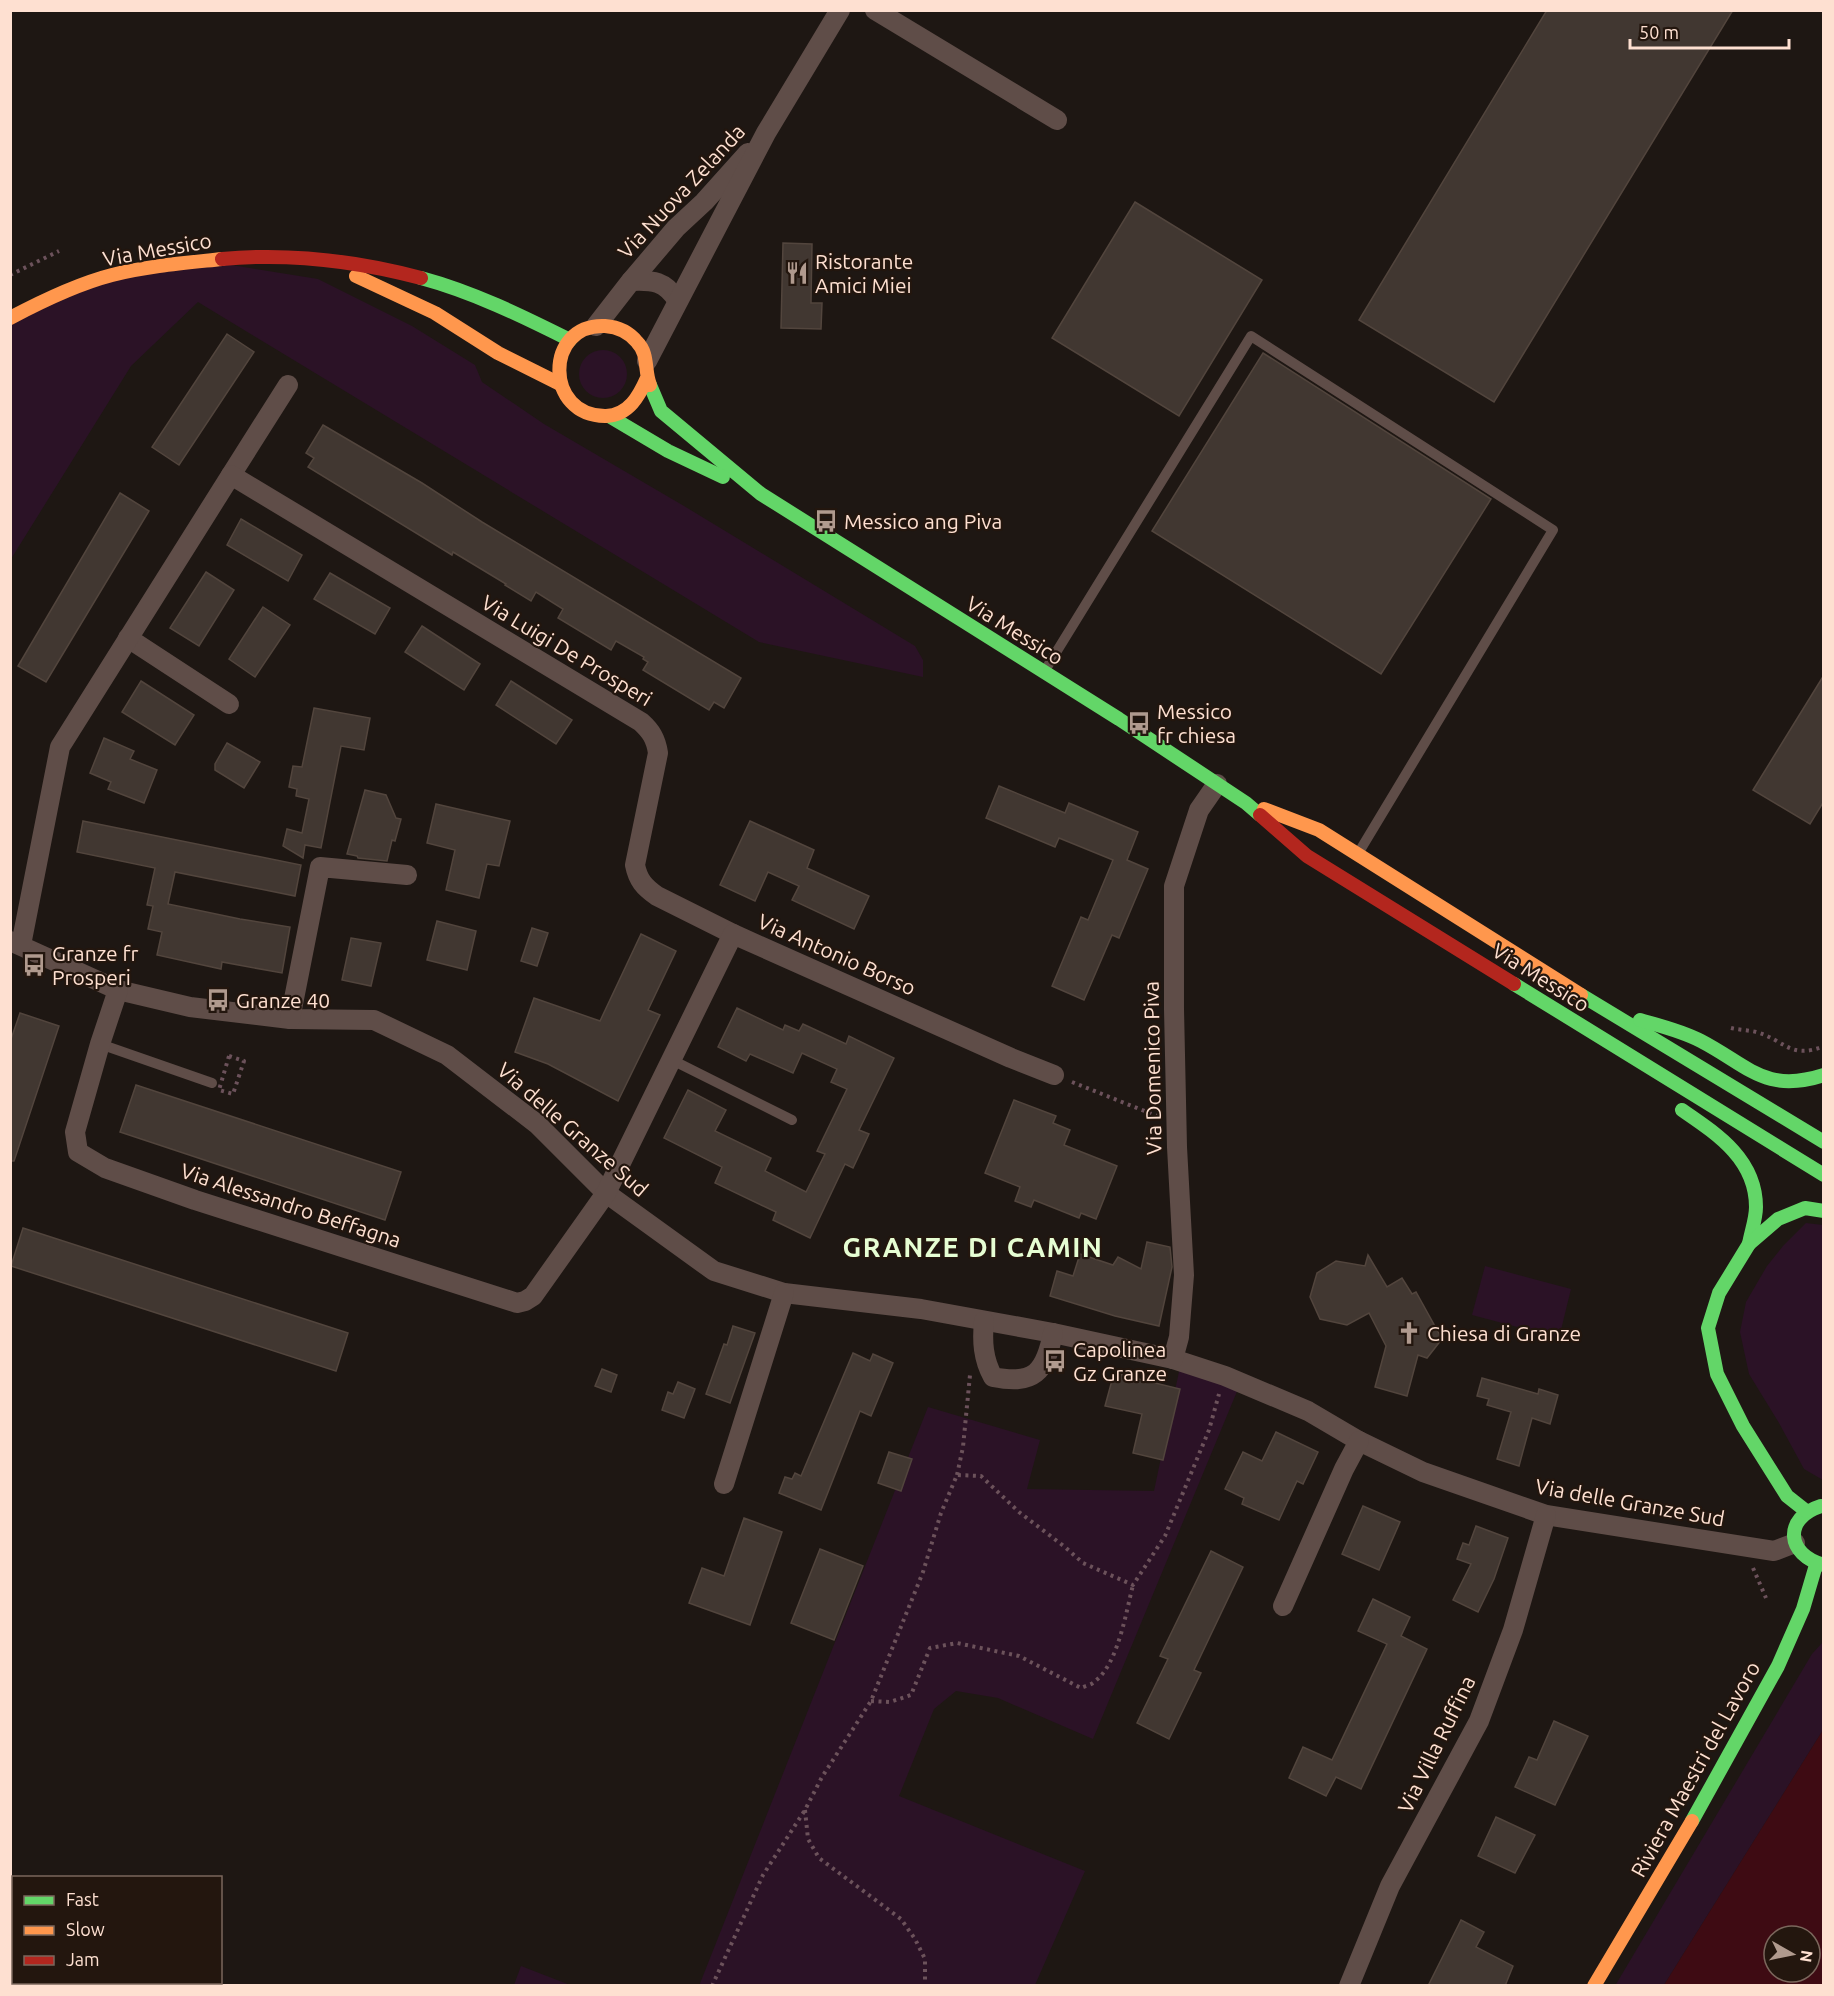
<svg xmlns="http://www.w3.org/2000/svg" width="1834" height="1996" viewBox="0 0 1834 1996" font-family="Ubuntu,sans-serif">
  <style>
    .green { fill: #2b1226 }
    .water { fill: #3e0b13; fill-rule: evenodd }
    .building { fill: #413731; stroke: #52453d; stroke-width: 1.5 }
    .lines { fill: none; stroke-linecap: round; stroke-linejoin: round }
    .path { stroke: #6c525b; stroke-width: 4; stroke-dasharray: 3 4.5; stroke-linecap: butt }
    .lane { stroke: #5f4d48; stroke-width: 10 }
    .street { stroke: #5f4d48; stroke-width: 20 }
    .fast { stroke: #63d668; stroke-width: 14 }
    .slow { stroke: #ff974d; stroke-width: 14 }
    .jam { stroke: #b3261e; stroke-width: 14 }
    .labels { text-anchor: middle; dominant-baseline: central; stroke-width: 4.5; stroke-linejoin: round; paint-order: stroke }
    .street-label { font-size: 21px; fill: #fee0d1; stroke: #23160e }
    .poi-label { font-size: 21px; fill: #fee0d1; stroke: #23160e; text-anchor: start }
    .district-label { font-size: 27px; font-weight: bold; letter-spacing: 1.5px; fill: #e6fed3; stroke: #23160e }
  </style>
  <rect width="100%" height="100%" fill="#1e1713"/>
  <g class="green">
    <path d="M182,257l136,22 94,47 63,39 7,17 62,42 140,82 231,140 8,14v17l-164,-35 -561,-340 -67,64 -120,193v-244z"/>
    <circle cx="603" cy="374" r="24"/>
    <path d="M1806,1223l17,2v255l-19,-11 -25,-46 -30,-49 -9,-42 6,-30 21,-36 16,-20z"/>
    <path d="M1485,1266l86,23 -12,49 -87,-23z"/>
    <path d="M1181,1362l57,27 -145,350 -95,-41 -42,-7 -22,18 -35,87 186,75 -50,114 -336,1 229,-579 112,33 -13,49 127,2z"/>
    <path d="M1823,1642v88l-159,255 -49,1 197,-332z"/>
    <path d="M521,1966l49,19h-56z"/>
  </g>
  <path class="water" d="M1823,1730v255h-159zM1774,1936h36v36h-36z"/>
  <g class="building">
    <path d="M1547,10h186l-239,392 -135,-82z"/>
    <path d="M1135,202l127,78 -83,136 -127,-78z"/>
    <path d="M783,243l29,1 -1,59h11l-1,26 -40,-1z"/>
    <path d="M227,334l27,18 -75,113 -27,-18z"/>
    <path d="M1263,353l228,146 -110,175 -229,-143z"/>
    <path d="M323,425l99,58 60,39 259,156 -17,30 -10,-6 -5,8 -66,-40 5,-8 -5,-3 1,-2 -28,-16 -5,9 -53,-32 5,-9 -27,-17 -5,9 -26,-16 1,-1 -53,-32 -1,3 -144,-88 6,-9 -8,-5z"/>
    <path d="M120,493l29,18 -103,171 -28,-16z"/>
    <path d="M241,519l61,36 -14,26 -61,-36z"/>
    <path d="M206,572l28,18 -35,56 -29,-18z"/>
    <path d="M330,573l60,35 -15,26 -61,-35z"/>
    <path d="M263,607l27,18 -35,52 -26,-18z"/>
    <path d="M422,626l58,38 -16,26 -59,-38z"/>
    <path d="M1824,675v126l-14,23 -57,-34z"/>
    <path d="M141,681l53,34 -19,30 -53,-33z"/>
    <path d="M511,681l61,39 -16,24 -60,-39z"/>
    <path d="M314,708l56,10 -6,32 -23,-4 -20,102 -16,-3 -2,13 -20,-12 4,-17 15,4 7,-34 -13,-3 1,-7 -8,-2 4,-21 9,1z"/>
    <path d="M104,738l30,13 -4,8 27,11 -13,33 -36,-14 3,-7 -21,-9z"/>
    <path d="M227,743l33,19 -16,26 -29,-18v-6z"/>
    <path d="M999,786l66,27 4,-10 69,29 -11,28 21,9 -29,69 -7,-3 -28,65 -32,-14 29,-69 7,3 25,-60 -54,-22 -4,9 -69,-29z"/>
    <path d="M365,790l21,5 10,23 5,1 -6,22 -3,-1 -5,21 -29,-3 -1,-2 -10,-2z"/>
    <path d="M436,804l74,17 -11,45 -12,-2 -8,34 -33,-8 9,-40 -28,-7z"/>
    <path d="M83,821l218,44 -6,31 -120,-24 -7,32 72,15 50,8 -8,46 -60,-11 -1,7 -64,-14 5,-23 -14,-3 5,-23 -6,-1 8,-37 -78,-16z"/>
    <path d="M750,821l64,29 -7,18 62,28 -15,33 -62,-29 7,-14 -31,-14 -13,29 -35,-16z"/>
    <path d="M437,921l39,10 -9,39 -40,-10z"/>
    <path d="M532,928l16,5 -11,33 -16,-5z"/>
    <path d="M641,934l35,17 -28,59 12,5 -42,86 -70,-37 -33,-12 19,-54 66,23z"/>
    <path d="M351,938l30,5 -10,43 -29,-6z"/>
    <path d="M737,1008l46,22 2,-5 14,6 4,-7 43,20 3,-8 45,22 -35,72 10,4 -16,34 -8,-4 -35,74 -37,-18 3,-8 -61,-29 7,-16 -58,-29 24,-48 38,20 -11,21 56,27 -6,13 41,21 19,-38 -8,-3 30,-62 -16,-7 6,-13 -35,-16 -9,20 -43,-19 -4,7 -28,-14z"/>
    <path d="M20,1013l39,13 -45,135h-4v-119z"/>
    <path d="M136,1085l265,87 -16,48 -265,-88z"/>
    <path d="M1014,1100l42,16 -3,7 17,7 -6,15 53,21 -21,53 -15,-6 -2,5 -45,-18 -3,7 -16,-6 5,-14 -35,-14z"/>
    <path d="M23,1228l325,105 -12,38 -325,-105z"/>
    <path d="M1147,1242l23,5 2,20 -13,59 -44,-10 -65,-20 7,-25 16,5 7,-22 33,11 5,-8 23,12z"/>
    <path d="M1368,1255l19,32 15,-9 10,16 4,-2 26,47 -15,19 -9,-3 -11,41 -32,-9 11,-41 -17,-33 -22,12 -27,-6 -10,-22 7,-24 19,-12 29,5z"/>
    <path d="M733,1326l22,7 -25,70 -24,-9 18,-50 3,1z"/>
    <path d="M853,1353l17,8 3,-7 20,9 -22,53 -11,-5 -39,99 -42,-17 6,-16 7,2 3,-6 6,3z"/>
    <path d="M602,1369l15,6 -6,17 -16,-6z"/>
    <path d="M1114,1373l66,16 -17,71 -30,-7 9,-39 -37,-8z"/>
    <path d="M1482,1378l56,16 1,-5 19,6 -8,29 -18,-6 -13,48 -22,-7 14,-47 -24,-7 2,-6 -12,-3z"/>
    <path d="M678,1382l17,7 -11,29 -22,-8 6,-18 5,2z"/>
    <path d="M1276,1432l42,20 -15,32 -6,-3 -18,39 -37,-16 2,-6 -19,-9 18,-37 19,9z"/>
    <path d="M889,1452l23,7 -11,32 -23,-8z"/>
    <path d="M1363,1506l37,16 -21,48 -37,-16z"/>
    <path d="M744,1518l38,14 -32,93 -61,-22 13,-35 22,8z"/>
    <path d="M1476,1526l32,12 -14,41 -16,33 -25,-12 18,-36 -14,-5 6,-16 6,2z"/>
    <path d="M820,1549l43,17 -29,74 -43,-17z"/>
    <path d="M1211,1551l32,16 -49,103 7,3 -32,66 -32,-16 31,-64 -8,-3z"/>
    <path d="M1373,1599l37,18 -9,19 26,13 -66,140 -25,-12 -10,19 -37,-18 14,-31 29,13 55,-116 -29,-13z"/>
    <path d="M1554,1721l34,15 -33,69 -40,-18 14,-30 8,3z"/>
    <path d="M1496,1817l39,18 -20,38 -37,-17z"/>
    <path d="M1461,1920l23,12 -8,15 37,19 -8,20h-77z"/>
  </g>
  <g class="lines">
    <g class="path">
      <path d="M10,275l49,-24"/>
      <path d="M1731,1028c8,2 17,2 25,4 29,8 34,28 68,14"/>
      <path d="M229,1056l15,5 -11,33 -14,-4z"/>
      <path d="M1072,1082l85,34"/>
      <path d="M957,1475l6,-28 7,-72"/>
      <path d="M1753,1568l13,30"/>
      <path d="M871,1701l19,1 21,-7 19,-47 27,-5 62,13 62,32c4,-2 10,-3 13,-6 24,-17 32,-70 39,-97"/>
      <path d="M805,1810l3,29 11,19 82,61 14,20 10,20v27"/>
      <path d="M712,1986l51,-111 42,-65 17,-33 49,-76 52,-129 18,-59 16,-38 24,1 38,36 46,35 18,16 50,22 32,-49 44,-106 10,-36"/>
    </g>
    <g class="lane">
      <path d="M1044,672l207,-336 302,194 -194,322"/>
      <path d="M100,1044l112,39"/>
      <path d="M672,1060l120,60"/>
    </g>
    <g class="street">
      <path d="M875,10l182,110"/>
      <path d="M631,281c22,-1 34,0 46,19"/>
      <path d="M596,326l35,-45 45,-53 28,-26 44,-49"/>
      <path d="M647,361l119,-228 74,-123"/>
      <path d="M231,475l57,-90"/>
      <path d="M128,638l101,66"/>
      <path d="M10,941l108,49 72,17 100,12 84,1 73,35 90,69 69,69 108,78 70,22 137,16 132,24 120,26 52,17 83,35 51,30 64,31 123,43 228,36 21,-8"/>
      <path d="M21,945l39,-198 171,-272 410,247c10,9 15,17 17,31l-23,112c3,15 9,22 22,31l76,38"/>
      <path d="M118,990l-18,54 -25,88 3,20 27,16 90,32 322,103 8,-2 8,-5 73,-103 127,-259 278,124 43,17"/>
      <path d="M290,1019l30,-152 87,8"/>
      <path d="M984,1321c-2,20 -1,38 9,56 41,8 52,-4 60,-44"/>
      <path d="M1173,1359l6,-22 5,-62 -7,-128 -3,-138v-123l25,-76 18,-26"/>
      <path d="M724,1484l60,-191"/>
      <path d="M1283,1606l61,-137 15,-28"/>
      <path d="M10,1925l4,2"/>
      <path d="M120,1982l6,4"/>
      <path d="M1349,1986l41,-100 89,-165 34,-91 33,-115"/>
    </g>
    <g class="fast">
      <path d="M421,278c52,14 101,38 149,62"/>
      <path d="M650,385l11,26 100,83 358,225 127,84 14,12"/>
      <path d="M609,416l59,35 55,26"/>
      <path d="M1514,984l310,191"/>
      <path d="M1581,995l243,147"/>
      <path d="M1640,1020c21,6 42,11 61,21 48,25 64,53 123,34"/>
      <path d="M1682,1110c35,24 74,49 74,97 0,12 -5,25 -7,37"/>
      <path d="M1821,1506c-38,12 -35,49 3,59"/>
      <path d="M1806,1511l-19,-15 -44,-70 -26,-52 -9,-46 11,-35 30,-49 29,-25 27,-11 19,3"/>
      <path d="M1692,1821l86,-155 25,-57 13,-44"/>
    </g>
    <g class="slow">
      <path d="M356,276l79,37 63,40 62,31"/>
      <path d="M10,318c32,-17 67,-34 102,-43 36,-9 73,-12 110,-16"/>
      <path d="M647,378c-8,18 -18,37 -41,38 -62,1 -62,-93 -1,-90 13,1 24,6 32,16 12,12 7,28 13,43"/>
      <path d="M1264,809l55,21 262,165"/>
      <path d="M1594,1986l98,-165"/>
    </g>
    <g class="jam">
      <path d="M222,259c65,-6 135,2 199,19"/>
      <path d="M1260,815l47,41 207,128"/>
    </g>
  </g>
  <defs>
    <g id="restaurant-bare" transform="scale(1.8)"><path d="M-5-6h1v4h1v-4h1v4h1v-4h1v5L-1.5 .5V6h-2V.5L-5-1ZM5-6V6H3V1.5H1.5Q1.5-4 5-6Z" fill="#b09a8e" stroke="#23160e" stroke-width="2.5" paint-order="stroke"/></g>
    <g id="bus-bare" transform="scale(1.8)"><path d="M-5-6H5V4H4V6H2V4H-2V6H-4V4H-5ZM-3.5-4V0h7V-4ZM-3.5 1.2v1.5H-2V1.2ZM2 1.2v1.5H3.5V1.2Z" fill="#b09a8e" stroke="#23160e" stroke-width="2.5" paint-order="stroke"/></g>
    <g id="church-bare" transform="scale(1.8)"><path d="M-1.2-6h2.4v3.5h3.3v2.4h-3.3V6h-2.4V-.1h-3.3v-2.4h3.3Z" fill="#b09a8e" stroke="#23160e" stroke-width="2.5" paint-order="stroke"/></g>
  </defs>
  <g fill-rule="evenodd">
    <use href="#restaurant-bare" x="797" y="273"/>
    <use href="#bus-bare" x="826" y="521"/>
    <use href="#bus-bare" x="1139" y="723"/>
    <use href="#bus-bare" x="34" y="965"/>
    <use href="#bus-bare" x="218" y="1000"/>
    <use href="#church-bare" x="1409" y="1333"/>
    <use href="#bus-bare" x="1055" y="1361"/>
  </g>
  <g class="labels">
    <g class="street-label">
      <text transform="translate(681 191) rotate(-47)">Via Nuova Zelanda</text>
      <text transform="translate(157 249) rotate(-10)">Via Messico</text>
      <text transform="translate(1015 630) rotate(32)">Via Messico</text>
      <text transform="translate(567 650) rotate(31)">Via Luigi De Prosperi</text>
      <text transform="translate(837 954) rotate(24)">Via Antonio Borso</text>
      <text transform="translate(1541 977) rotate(32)">Via Messico</text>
      <text transform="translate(1152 1068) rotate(-91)">Via Domenico Piva</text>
      <text transform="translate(573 1129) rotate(41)">Via delle Granze Sud</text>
      <text transform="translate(291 1205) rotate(18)">Via Alessandro Beffagna</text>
      <text transform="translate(1630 1502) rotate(10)">Via delle Granze Sud</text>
      <text transform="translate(1436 1744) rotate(-64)">Via Villa Ruffina</text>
      <text transform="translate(1695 1769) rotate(-61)">Riviera Maestri del Lavoro</text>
    </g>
    <g class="poi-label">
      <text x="815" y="261">Ristorante<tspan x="815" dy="24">Amici Miei</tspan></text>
      <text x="844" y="521">Messico ang Piva</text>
      <text x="1157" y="711">Messico<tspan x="1157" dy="24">fr chiesa</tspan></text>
      <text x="52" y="953">Granze fr<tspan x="52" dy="24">Prosperi</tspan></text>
      <text x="236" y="1000">Granze 40</text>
      <text x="1427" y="1333">Chiesa di Granze</text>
      <text x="1073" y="1349">Capolinea<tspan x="1073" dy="24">Gz Granze</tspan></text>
    </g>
    <g class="district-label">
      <text x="973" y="1247">GRANZE DI CAMIN</text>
    </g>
  </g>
  <rect width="1834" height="1996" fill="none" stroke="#fee0d1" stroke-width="24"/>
  <rect x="12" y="1876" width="210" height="108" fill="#23160e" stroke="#7b675c" stroke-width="1.5"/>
  <rect x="24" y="1896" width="30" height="9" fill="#63d668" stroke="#7b675c" stroke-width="1.5"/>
  <text x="66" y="1906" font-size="18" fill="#fee0d1">Fast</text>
  <rect x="24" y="1926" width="30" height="9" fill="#ff974d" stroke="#7b675c" stroke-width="1.5"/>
  <text x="66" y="1936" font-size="18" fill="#fee0d1">Slow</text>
  <rect x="24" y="1956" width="30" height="9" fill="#b3261e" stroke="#7b675c" stroke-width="1.5"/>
  <text x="66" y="1966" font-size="18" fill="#fee0d1">Jam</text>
  <g transform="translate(1792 1954) rotate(99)"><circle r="28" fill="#23160e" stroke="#7b675c" stroke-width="1.5"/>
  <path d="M0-4.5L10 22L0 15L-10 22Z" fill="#b09a8e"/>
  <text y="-9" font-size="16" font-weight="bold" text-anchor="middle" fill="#fee0d1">N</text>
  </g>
  <path d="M1630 39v9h159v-9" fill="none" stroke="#fee0d1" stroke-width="3"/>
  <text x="1639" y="39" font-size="18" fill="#fee0d1" stroke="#23160e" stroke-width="4.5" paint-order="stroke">50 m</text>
</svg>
